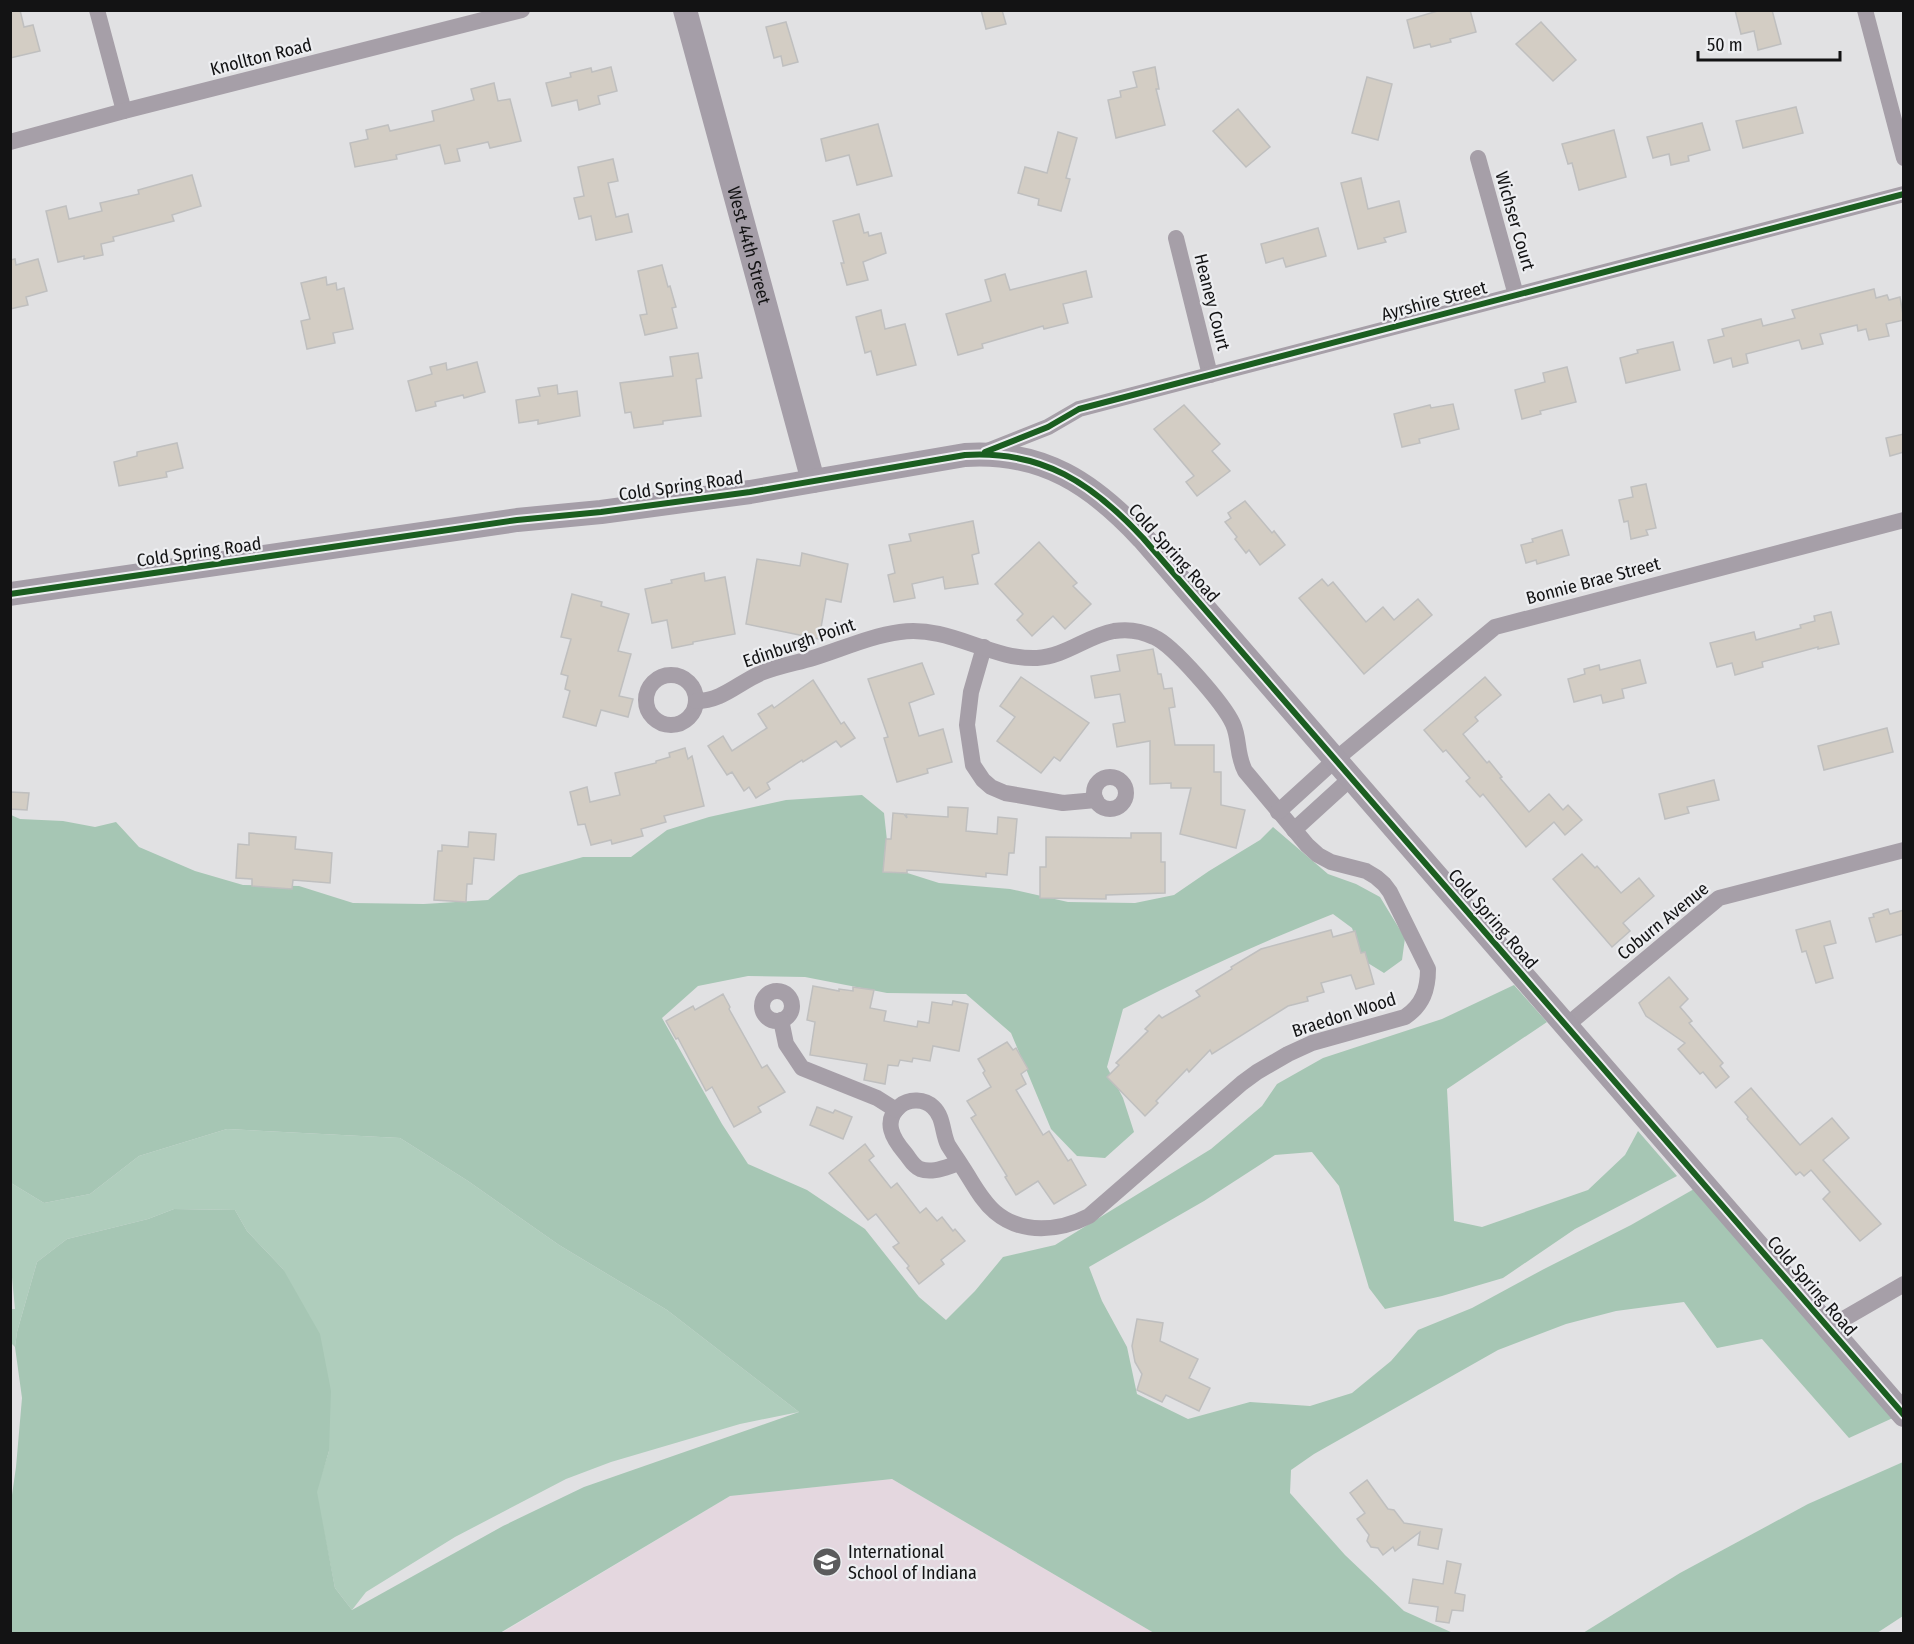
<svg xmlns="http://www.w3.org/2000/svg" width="1914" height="1644" viewBox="0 0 1914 1644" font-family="'Fira Sans Condensed',sans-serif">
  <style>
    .education { fill: #e4d7df }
    .green { fill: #afcdbc }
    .forest { fill: #a6c6b4 }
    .building { fill: #d3cdc4; stroke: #bfbfbf; stroke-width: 1.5 }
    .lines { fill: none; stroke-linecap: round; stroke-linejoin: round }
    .street { stroke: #a69fa8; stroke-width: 16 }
    .secondary { stroke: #a59ea8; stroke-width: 24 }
    .cycleway-casing { stroke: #edeef1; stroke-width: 10 }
    .cycleway { stroke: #1b5e20; stroke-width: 6 }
    .labels { text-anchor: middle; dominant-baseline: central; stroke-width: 4.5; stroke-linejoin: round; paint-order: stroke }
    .street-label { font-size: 18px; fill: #131314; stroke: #edeef1 }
    .poi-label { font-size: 18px; fill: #131314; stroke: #edeef1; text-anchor: start }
  </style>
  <rect width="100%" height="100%" fill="#e1e1e3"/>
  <path class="education" d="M892,1479l262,154 -654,1 230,-138z"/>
  <path class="green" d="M227,1129l173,9 68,43 91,64 108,65 132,102 -59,12 -129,38 -45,17 -111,58 -89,55 -14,18 -17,-22 -19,-96 13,-41 -46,-182 -36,-38 -12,-21 -61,-1 -26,10 -81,20 -30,23 -20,70 -2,15 -4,-4v-34h4l-4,-42v-84l33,20 46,-9 49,-38z"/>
  <g class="forest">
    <path d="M862,795l22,18 5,46 12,12 38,12 71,6 58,13 67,1 39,-8 35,-24 51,-31 13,-13 55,47 28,10 24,13 25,41 -3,22 -18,13 -21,-13 -11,-32 -19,-14c-72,28 -141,60 -210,95l-16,58 16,31 11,34 -29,26 -28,-2 -26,-27 -40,-96 -45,-39 -79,-1 -82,-16 -57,-1 -50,10 -36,32 60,106 26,40 59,26 58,39 54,68 27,23 29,-29 28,-34 52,-12 156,-96 51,-43 15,-22 46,-26 119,-39 72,-34 33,37 -100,67 7,132 28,6 106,-37 37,-35 13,-24 39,45 -102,53 -72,49 -61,18 -57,13 -16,-21 -30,-102 -27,-34 -37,3 -71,46 -115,66 13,34 25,46 10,47 51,25 62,-17 60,4 42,-13 39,-32 27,-31 54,-22 72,-39 87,-44 63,-36 201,228 -46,21 -87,-99 -45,9 -33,-46 -68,9 -50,13 -68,26 -184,104 -23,16 -1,23 55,62 59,56 49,22h-299l-262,-154 -162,17 -230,137h-489l-1,-124 6,-42 6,-69 -7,-51 2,-15 20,-70 30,-23 81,-20 26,-10 61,1 12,21 36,38 37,65 11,57 -2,60 -12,41 18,96 17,22 151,-84 81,-39 215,-75 -132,-102 -108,-65 -91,-64 -68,-43 -173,-9 -88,27 -49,38 -46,9 -33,-20v-368l9,4 43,2 32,6 21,-5 23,25 56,24 48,14 56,1 54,17 71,1 64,-4 31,-25 64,-18h48l36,-27 42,-13 77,-17z"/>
    <path d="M1903,1462v154l-26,17h-294l97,-60 128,-69z"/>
  </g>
  <g class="building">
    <path d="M10,10h10l4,17 9,-2 7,26 -30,7z"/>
    <path d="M981,10h21l4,14 -20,5z"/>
    <path d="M1441,10h29l6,22 -26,7 1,3 -20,5 -1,-3 -16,4 -7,-28z"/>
    <path d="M1735,10h37l9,34 -23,6 -4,-19 -13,3z"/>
    <path d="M786,22l12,40 -15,4 -2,-10 -7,2 -8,-31z"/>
    <path d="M1541,22l35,38 -23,21 -37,-37z"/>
    <path d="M611,67l6,24 -19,5 2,8 -21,6 -2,-10 -25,6 -6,-23 25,-6 -1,-4 21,-5 1,4z"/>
    <path d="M1155,67l4,22h-3l9,36 -49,13 -8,-38 13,-3 -1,-6 17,-4 -4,-15z"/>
    <path d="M1367,77l25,7 -14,56 -26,-7z"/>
    <path d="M494,83l4,18 12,-2 11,42 -31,7 -2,-6 -31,7 3,12 -15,3 -5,-19 -44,10 1,4 -42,8 -5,-24 18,-4 -2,-9 22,-5 2,6 44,-10 -2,-10 42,-11 -3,-11z"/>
    <path d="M1796,107l7,26 -60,15 -7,-27z"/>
    <path d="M1238,109l32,38 -24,20 -33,-36z"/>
    <path d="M1702,123l8,27 -22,6 1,5 -18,4 -2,-11 -16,4 -6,-21z"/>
    <path d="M878,124l14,52 -35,9 -8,-30 -23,6 -5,-22z"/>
    <path d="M1614,130l12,47 -47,13 -7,-27 -4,1 -6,-20z"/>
    <path d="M1058,132l19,6 -11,40 4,1 -9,32 -23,-6 1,-6 -21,-6 7,-26 22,6z"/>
    <path d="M613,159l5,22 -10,2 8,34 12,-3 4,18 -36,8 -5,-24 -12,3 -5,-21 10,-2 -6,-29z"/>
    <path d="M192,175l9,31 -29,9 2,6 -61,16 1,4 -13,3 2,11 -19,4v-3l-26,6 -12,-51 20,-5 3,13 33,-8 -2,-8 39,-9 -1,-4z"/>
    <path d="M1361,178l7,31 31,-8 7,31 -22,6 2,4 -28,7 -17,-66z"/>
    <path d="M859,214l5,19 4,-1 1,4 12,-3 5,20 -23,9 5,18 -21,5 -6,-22h3l-11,-42z"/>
    <path d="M1318,228l8,28 -40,11 -3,-9 -17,5 -5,-19z"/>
    <path d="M15,259l1,6 22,-6 9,32 -21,6 2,8 -18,4v-49z"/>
    <path d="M662,265l6,22 2,-1 6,21 -4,1 5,20 -32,7 -5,-20 7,-1 -9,-43z"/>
    <path d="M1086,271l6,26 -29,7 5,19 -24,6 -1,-3 -61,18 1,4 -25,7 -12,-41 45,-13 -6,-21 20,-6 5,16z"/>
    <path d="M326,277l1,8 9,-2 1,7 7,-2 9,41 -20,4 2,10 -28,6 -6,-28 9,-2 -9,-36z"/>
    <path d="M1874,289l2,9 11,-3 2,5 11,-3 4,23 -18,4 3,12 -20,4 -3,-11 -8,2 -1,-6 -37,9 3,10 -21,5 -3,-9 -53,14 2,9 -15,4 -2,-9 -17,5 -6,-23 16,-4 -2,-7 39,-10 2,7 32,-8 -3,-8z"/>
    <path d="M881,310l4,19 20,-5 11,41 -39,10 -6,-24 -6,2 -9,-36z"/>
    <path d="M1673,342l7,28 -54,13 -6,-25 18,-5 -1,-3z"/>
    <path d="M698,353l4,25 -6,1 5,37 -38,5v3l-29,4 -3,-16 -6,1 -5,-30 53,-7 -3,-19z"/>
    <path d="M477,362l8,30 -21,6 -1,-3 -28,7 1,4 -20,5 -8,-30 24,-7 -2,-7 16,-4 1,7z"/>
    <path d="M1567,367l9,35 -36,9 1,3 -19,5 -7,-29 30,-8 -2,-9z"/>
    <path d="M557,385l1,9 19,-3 3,25 -42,8v-4l-19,3 -3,-23 24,-4 -2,-8z"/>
    <path d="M1453,404l6,25 -40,10 1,4 -18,4 -8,-33 36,-9 1,3z"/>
    <path d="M1184,405l36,39 -8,7 18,20 -33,25 -11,-14 8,-6 -40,-47z"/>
    <path d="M1904,434v18l-14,4 -4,-18z"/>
    <path d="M177,443l6,25 -17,4 1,5 -48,9 -5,-24 23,-6v-4z"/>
    <path d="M1646,484l10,44 -10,2 2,5 -17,4 -3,-18 -4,1 -5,-22 14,-3 -2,-10z"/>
    <path d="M1245,501l27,32 2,-2 11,14 -25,20 -11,-15 -3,3 -11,-14 2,-2 -12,-15 6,-4 -3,-5z"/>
    <path d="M973,521l6,32 -7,2 6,29 -33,5 -2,-12 -31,7 3,14 -21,4 -6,-27 7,-2 -6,-28 22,-4 -2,-7z"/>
    <path d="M1562,530l7,25 -32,9 -1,-4 -10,3 -5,-18 12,-3 -1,-3z"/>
    <path d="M1039,542l38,41 -4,3 18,18 -26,25 -12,-13 -21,20 -15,-16 6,-6 -28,-30z"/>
    <path d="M802,553l46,11 -7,38 -15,-3 -7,40 -73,-15 11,-65 43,7z"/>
    <path d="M704,573l1,8 20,-4 10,57 -42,8v2l-21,4 -5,-28 -15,3 -7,-34 27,-6 -1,-3z"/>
    <path d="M1322,579l6,7 5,-4 33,40 17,-15 11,13 24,-21 14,16 -68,59 -65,-76z"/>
    <path d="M572,594l30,8 -1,4 28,8 -11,37 13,3 -12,42 14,3 -5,18 -27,-7 -5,16 -33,-9 7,-26 -5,-2 3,-13 -7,-2 10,-35 -10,-2z"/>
    <path d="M1831,612l8,32 -21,5v-2l-56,15 1,5 -28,8 -3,-12 -15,4 -7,-24 44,-11 2,8 45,-12 -1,-3 15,-4 -1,-5z"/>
    <path d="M1153,649l5,25h3l3,15 8,-1 3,19 -6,1 6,37h39v27h7v33l24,5 -9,38 -56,-14 11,-46h-20v-5l-21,1v-43l-33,6 -4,-23 12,-2 -5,-28 -25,4 -4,-22 29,-5 -3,-16z"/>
    <path d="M1640,660l6,23 -24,6 2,9 -21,5 -2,-8 -27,7 -6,-23 17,-5 -1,-5 15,-4 1,5z"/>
    <path d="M922,663l12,31 -25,9 10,33 24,-7 9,33 -25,7 1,4 -31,9 -13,-44 4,-1 -20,-58z"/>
    <path d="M1021,677l68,46 -29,38 -6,-4 -13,16 -44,-32 18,-24 -15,-11z"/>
    <path d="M1485,677l16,18 -26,22 3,4 -15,13 24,29 2,-2 13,16 -2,1 29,34 20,-18 14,16 5,-5 14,15 -17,15 -11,-13 -28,25 -43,-53 -3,3 -14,-16 4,-3 -24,-28 -3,2 -19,-22z"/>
    <path d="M813,680l28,44 3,-2 11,16 -14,9 -5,-6 -33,21 -1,-2 -35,23 3,6 -14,9 -7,-11 -5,4 -12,-19 -5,3 -19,-29 15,-10 9,15 35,-23 -9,-14 14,-9 2,3z"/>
    <path d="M1887,728l6,24 -69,18 -6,-24z"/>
    <path d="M685,748l3,11 4,-3 12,50 -40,10 2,6 -25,7 2,7 -31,8 -1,-4 -20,5 -6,-21 -7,1 -8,-33 17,-5 3,15 30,-7 -5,-22 41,-10v-2l14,-4 -1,-4z"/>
    <path d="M1714,780l5,20 -32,7 2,6 -24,6 -6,-25z"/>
    <path d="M10,792l19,1 -2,17 -17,-1z"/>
    <path d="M948,807l20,1 -2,23 31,3 1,-17 19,2 -3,34h-5l-2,22 -21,-2v4l-58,-6 -21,-1v3l-24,-1 3,-33h5l2,-26 11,1 3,4 -1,-4 42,3z"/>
    <path d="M469,832l27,2 -2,26 -20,-2 -2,26h-5l-1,18 -32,-2 4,-49h4v-6l26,2z"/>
    <path d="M249,833l47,4 -1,12 37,4 -2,30 -37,-3 -1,9 -40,-3v-7l-16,-1 2,-34 11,1z"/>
    <path d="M1131,833h30v29h4v31l-59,2v4l-66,-1v-31h6v-30l85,1z"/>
    <path d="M1582,854l13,14 2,-2 24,27 18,-15 15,18 -31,27 7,8 -18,16 -59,-68z"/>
    <path d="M1888,909l2,5 14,-4v24l-28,8 -7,-24 5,-1 -1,-3z"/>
    <path d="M1830,921l6,22 -12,3 9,32 -17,5 -10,-32 -4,1 -6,-22z"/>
    <path d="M1331,930l2,7 22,-6 6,22 4,-1 9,32 -18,5 -5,-14 -30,8 3,9 -17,5 1,4 -20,5 -76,48 -2,-4 -21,22 -2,-3 -31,32 2,2 -13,13 -38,-39 12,-12 -3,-2 32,-32 -3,-2 14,-14 3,3 38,-22 -4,-5 36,-22 -1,-2 30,-18z"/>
    <path d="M1669,977l19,22 -8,8 12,14 -3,2 34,40 -3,3 9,11 -13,11 -13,-16 -3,2 -22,-25 7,-6 -39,-27 -7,-13z"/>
    <path d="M813,986l26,5v-2l14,2v-4l21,3 -4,18 16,3 -2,10 33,6 1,-6 11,2 3,-21 20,3 1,-4 15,3 -9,47 -26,-5 -3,15 -17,-3 -1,4 -12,-2 -2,6 -10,-1 -3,19 -21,-4 3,-16 -57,-9 5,-33 -8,-2z"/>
    <path d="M723,994l7,13 -1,2 33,59 5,-3 18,27 -27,15 3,5 -27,15 -22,-40 -6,4 -28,-53 -2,1 -10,-18 27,-15 2,4z"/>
    <path d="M1007,1042l6,8 3,-2 12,21 -7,5 5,10 -10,6 27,45 6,-4 19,30 3,-2 15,26 -32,19 -16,-23 -22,14 -11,-18 2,-1 -36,-58 5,-3 -9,-14 24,-14 -8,-14 2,-2 -7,-12z"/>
    <path d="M1751,1088l49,57 32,-27 17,20 -26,22 58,64 -21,17 -37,-42 7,-7 -19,-22 -7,6 -4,-4 -4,3 -49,-56 1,-2 -13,-15z"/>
    <path d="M817,1107l16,6 2,-3 17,7 -9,22 -33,-14z"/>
    <path d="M865,1144l9,12 -5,4 22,28 6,-5 23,30 6,-5 11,13 5,-4 11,14 2,-2 10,12 -24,19 3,4 -25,20 -12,-16 2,-2 -16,-19 6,-4 -23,-29 -8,6 -39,-47z"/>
    <path d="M1137,1319l26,4 -3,18 38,18 -9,19 21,10 -11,23 -33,-16 -4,7 -25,-12 5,-16 -7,-12 -3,-16z"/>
    <path d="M1367,1480l21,29 6,1 10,13 38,6 -4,20 -20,-4 2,-13 -25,19 -2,-4 -10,8 -5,-7 -7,-1 -4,-6 2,-6 -12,-16 8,-6 -15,-20z"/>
    <path d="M1447,1561l14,3 -6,29 10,2 -2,16 -11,-1 -3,13 -13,-2 2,-14 -29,-4 4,-24 30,5z"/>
  </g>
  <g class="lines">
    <g class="street">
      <path d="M97,10l27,101"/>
      <path d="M1865,10l39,148"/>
      <path d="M10,142l114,-31 398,-101"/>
      <path d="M1478,158l38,137"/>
      <path d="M1176,238l34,137"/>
      <path d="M985,452l63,-25 31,-18 825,-215"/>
      <path d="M984,647l-13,45 -4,33 6,40 10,15 8,7 14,6 58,10 33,-3"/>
      <circle cx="671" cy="700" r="25"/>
      <path d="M696,701c26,0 42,-18 65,-28 17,-7 35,-10 52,-15 29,-9 57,-22 87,-26 50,-7 90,28 137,26 29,-2 50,-22 77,-27 13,-2 28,0 40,6 19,8 70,67 79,87 7,16 3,29 12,47l62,74 11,10 13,7 35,9 10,6 8,7 6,8 38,77c0,20 -5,36 -23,48l-93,26 -24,11 -31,18 -15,11 -153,133c-29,15 -67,19 -94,-4 -14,-12 -22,-29 -32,-44 -5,-8 -10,-15 -15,-23 -6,-12 -4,-28 -15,-38 -8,-8 -24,-9 -33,-1 -18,15 -7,33 5,47 5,6 8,13 15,16 13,5 28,-3 40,-6"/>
      <circle cx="1110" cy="793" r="16"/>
      <path d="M1278,812l57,-52 160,-133 409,-107"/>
      <path d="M1294,830l56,-51"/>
      <circle cx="777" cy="1006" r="15"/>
      <path d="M781,1020l5,24 16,24 75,30 19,12"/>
      <path d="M1567,1025l152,-127 185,-48"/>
      <path d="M1828,1328l76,-44"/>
    </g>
    <g class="secondary">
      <path id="s1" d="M685,10l128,471"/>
      <path d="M10,594l507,-74 84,-8 149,-20 215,-37c78,-5 128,29 178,83l761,877"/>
    </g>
    <g class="cycleway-casing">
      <g id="cycleway">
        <path d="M985,452l63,-25 31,-18 825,-215"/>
        <path d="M10,594l507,-74 84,-8 149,-20 215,-37c78,-5 128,29 178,83l761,877"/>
      </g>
    </g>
    <use href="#cycleway" class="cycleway"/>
  </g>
  <defs>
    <g id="school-disc" transform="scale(1.5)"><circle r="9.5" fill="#5b5b5c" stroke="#edeef1"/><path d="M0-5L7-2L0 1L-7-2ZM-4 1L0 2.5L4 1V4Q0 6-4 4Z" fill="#fff"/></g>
  </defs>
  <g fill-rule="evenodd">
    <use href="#school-disc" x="827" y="1562"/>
  </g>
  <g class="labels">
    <g class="street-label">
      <text transform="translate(261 57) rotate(-14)">Knollton Road</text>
      <text transform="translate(1515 221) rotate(74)">Wichser Court</text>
      <text stroke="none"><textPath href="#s1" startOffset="244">West 44th Street</textPath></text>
      <text transform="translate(1434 301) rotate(-15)">Ayrshire Street</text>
      <text transform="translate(1212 302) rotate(76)">Heaney Court</text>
      <text transform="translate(681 486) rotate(-8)">Cold Spring Road</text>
      <text transform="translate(199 552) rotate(-8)">Cold Spring Road</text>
      <text transform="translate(1174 553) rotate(48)">Cold Spring Road</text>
      <text transform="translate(1593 581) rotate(-15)">Bonnie Brae Street</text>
      <text transform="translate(799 643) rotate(-19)">Edinburgh Point</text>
      <text transform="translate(1493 919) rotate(49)">Cold Spring Road</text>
      <text transform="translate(1663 921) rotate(-39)">Coburn Avenue</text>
      <text transform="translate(1344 1015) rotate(-18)">Braedon Wood</text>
      <text transform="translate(1812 1286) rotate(49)">Cold Spring Road</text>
    </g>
    <g class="poi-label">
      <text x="848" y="1552">International<tspan x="848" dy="21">School of Indiana</tspan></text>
    </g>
  </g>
  <rect width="1914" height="1644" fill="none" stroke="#131314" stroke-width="24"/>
  <path d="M1698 51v9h142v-9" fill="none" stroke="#131314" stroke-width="3"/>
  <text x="1707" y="51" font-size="18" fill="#131314" stroke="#edeef1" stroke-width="4.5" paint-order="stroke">50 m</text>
</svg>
